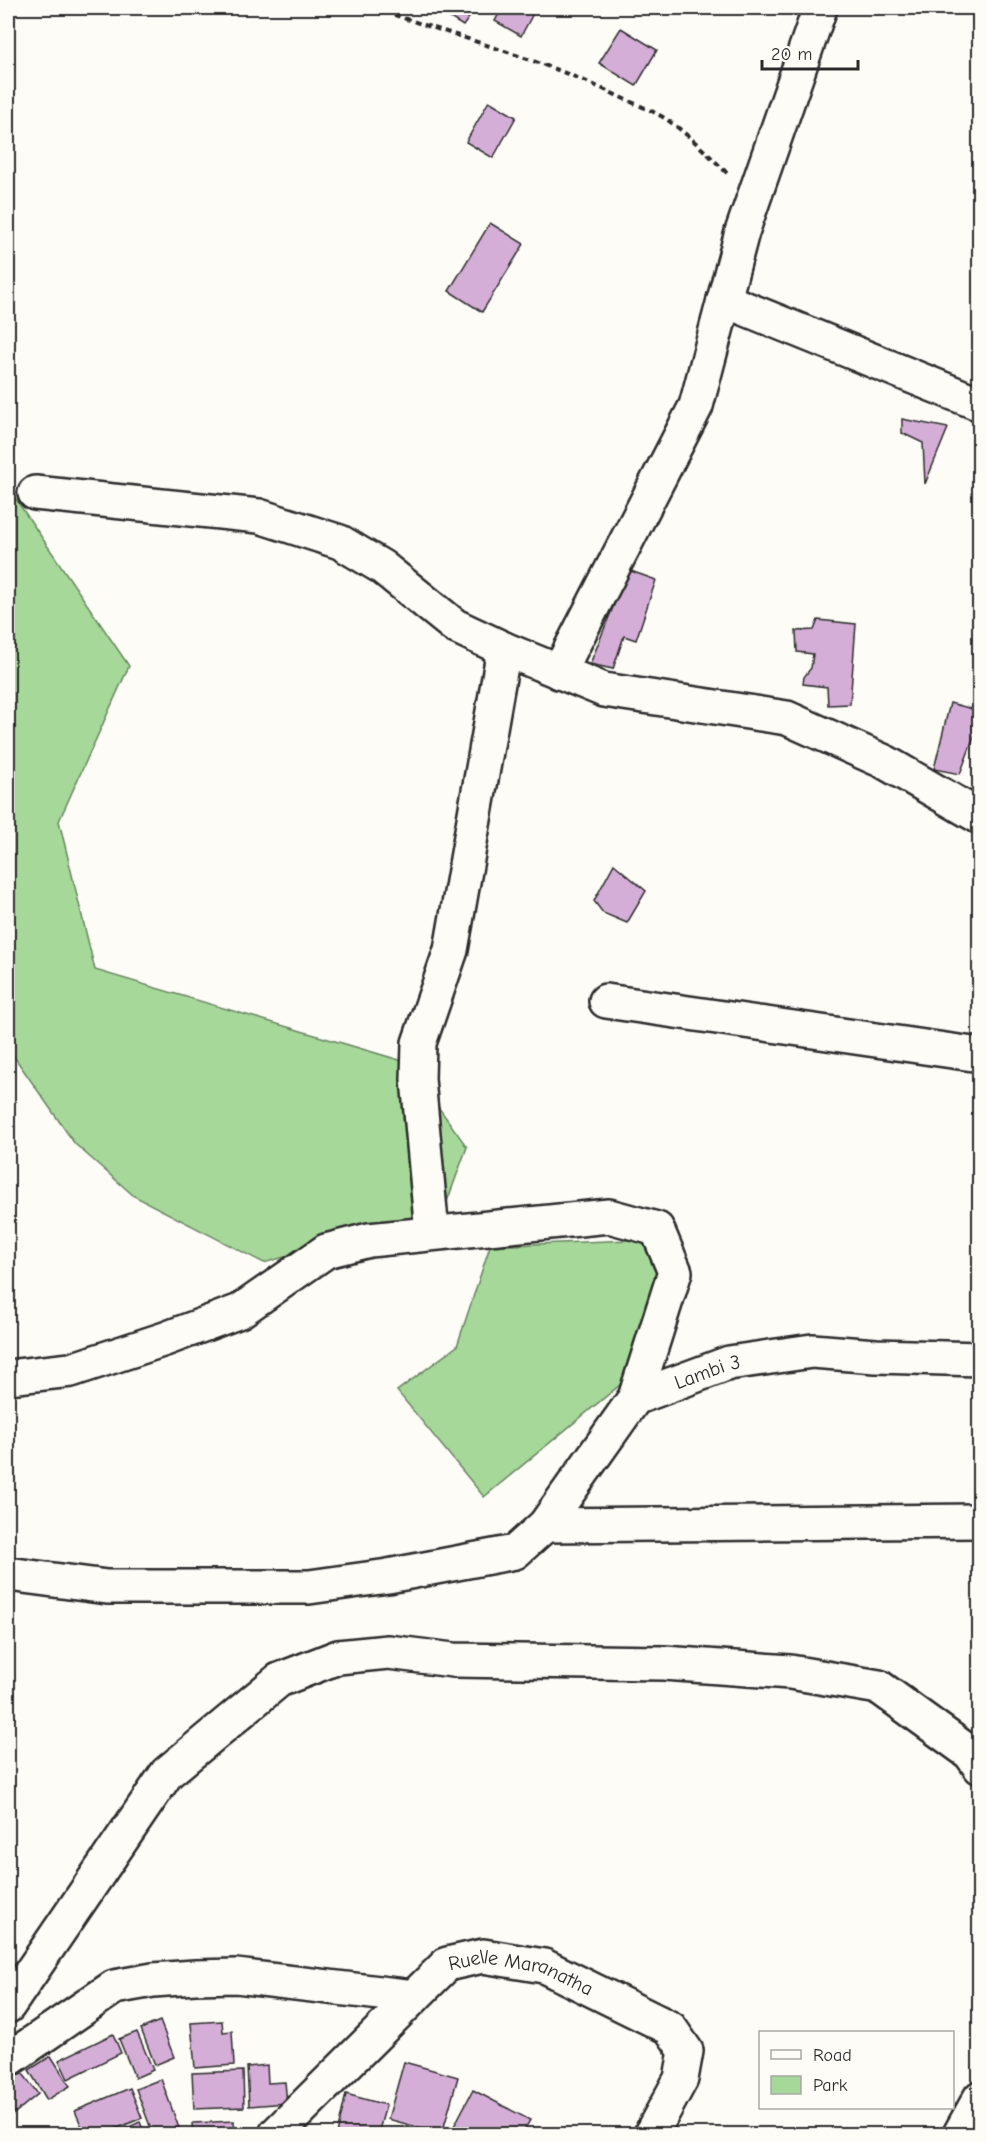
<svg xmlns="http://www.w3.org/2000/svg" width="987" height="2142" viewBox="0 0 987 2142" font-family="'Comic Neue',sans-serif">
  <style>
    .green { fill: #a6d899; stroke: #688262; stroke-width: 1.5 }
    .building { fill: #d4aed6; stroke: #2b2b2b; stroke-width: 1.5 }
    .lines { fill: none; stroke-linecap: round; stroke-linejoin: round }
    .minor-casing { stroke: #2b2b2b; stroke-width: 38 }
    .path { stroke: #2b2b2b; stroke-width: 4; stroke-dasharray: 6 4.5; stroke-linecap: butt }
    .minor { stroke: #fdfcf7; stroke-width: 33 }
    .labels { text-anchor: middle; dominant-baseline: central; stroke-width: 4.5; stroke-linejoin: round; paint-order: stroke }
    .street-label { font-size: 20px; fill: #2b2b2b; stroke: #fdfcf7 }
  </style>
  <rect width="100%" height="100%" fill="#fdfcf7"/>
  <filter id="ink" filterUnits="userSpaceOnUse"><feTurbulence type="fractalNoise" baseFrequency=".0167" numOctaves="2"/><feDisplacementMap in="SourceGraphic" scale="12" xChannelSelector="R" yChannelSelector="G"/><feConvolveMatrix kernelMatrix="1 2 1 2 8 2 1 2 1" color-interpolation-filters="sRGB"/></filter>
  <g filter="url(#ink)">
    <g class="green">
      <path d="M15,498l114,168 -70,155 36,149 311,92 61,85 -23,63 -180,53 -130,-67 -59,-52 -67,-96v-520z"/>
      <path d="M654,1239l10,33 -26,98 -154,127 -87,-106 60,-45 33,-100z"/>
    </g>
    <g class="building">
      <path d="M434,8h42l-13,18z"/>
      <path d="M502,8h34l-15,28 -26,-15z"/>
      <path d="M621,28l36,22 -21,36 -37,-23z"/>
      <path d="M489,101l27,16 -23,41 -27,-16z"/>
      <path d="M490,223l34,21 -42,68 -33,-21z"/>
      <path d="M902,419l46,9 -23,56 -2,-41 -21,-10z"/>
      <path d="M628,570l28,10 -20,60 -12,-4 -11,33 -23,-5z"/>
      <path d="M818,620l38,4 -6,80 -22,1 -1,-18 -24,-3 1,-7 7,-9 2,-14 -16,-2 -1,-21 18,-1z"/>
      <path d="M950,703l30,8v10l-20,53 -26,-5z"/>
      <path d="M614,864l32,27 -19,32 -24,-10 -9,-12z"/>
      <path d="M160,2021l14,36 -19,8 -14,-36z"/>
      <path d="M222,2021l1,11 9,-1 2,34 -39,3 -4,-45z"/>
      <path d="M137,2032l16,38 -18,8 -16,-39z"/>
      <path d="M113,2034l8,19 -53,26 -9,-19z"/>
      <path d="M51,2056l19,30 -23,14 -18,-30z"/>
      <path d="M404,2062l54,15 -16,57 -54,-15z"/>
      <path d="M267,2065l1,18 17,-1 2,21 -38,3 -2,-39z"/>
      <path d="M21,2071l17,23 -27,22 -3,-5v-29z"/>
      <path d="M243,2071l1,36 -50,2 -2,-36z"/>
      <path d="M161,2079l18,49 -16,6h-10l-17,-45z"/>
      <path d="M130,2088l12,30 -39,16h-18l-10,-23z"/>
      <path d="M473,2090l57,30 -8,14h-72z"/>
      <path d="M346,2094l40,11 -8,29h-41z"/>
      <path d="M234,2121l1,13h-41l-1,-11z"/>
      <path d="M140,2122l5,12h-23l-2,-3z"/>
      <path d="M71,2128l3,6h-16z"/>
    </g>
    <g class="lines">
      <g class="minor-casing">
        <g id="minor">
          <path d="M724,300l256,104"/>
          <path d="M35,493l224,23 81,26 42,25 73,59 49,23 100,41 183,28 98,44 95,55"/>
          <path d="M559,672l137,-266 46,-174 78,-224"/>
          <path d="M606,1001l374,54"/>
          <path d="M432,1233l-14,-154 1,-36 32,-93 53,-301"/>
          <path d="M8,1377l63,-7 94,-31 75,-28 86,-60 43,-11 240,-24 48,13 18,43 -40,126"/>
          <path d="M545,1525l435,-4"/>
          <path id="s1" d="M8,1574l99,13h202l79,-11 127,-24 30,-27 90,-127 94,-35 83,-12 64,5 104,3"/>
          <path d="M8,2006l159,-233 112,-93 59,-23 50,-5 65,8 211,3 126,9 89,15 91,66 10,14"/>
          <path d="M8,2060l106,-73 39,-7 42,-3 41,-1 178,21"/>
          <path id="s2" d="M276,2134l171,-170 36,-8 61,10 126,62 16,23 -5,28 -30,55"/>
          <path d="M960,2134l20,-36"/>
        </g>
      </g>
      <path class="path" d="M374,8c83,29 168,51 246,89 15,7 32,13 46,22 22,15 42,35 62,55"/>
      <use href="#minor" class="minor"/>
    </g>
  </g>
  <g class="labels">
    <g class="street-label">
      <text stroke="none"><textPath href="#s1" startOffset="784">Lambi 3</textPath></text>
      <text stroke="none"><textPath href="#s2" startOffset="318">Ruelle Maranatha</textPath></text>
    </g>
  </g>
  <rect width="987" height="2142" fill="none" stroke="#fdfcf7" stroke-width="30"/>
  <rect x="15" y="15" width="957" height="2112" fill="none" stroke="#2b2b2b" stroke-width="2" filter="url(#ink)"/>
  <rect x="759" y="2031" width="195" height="78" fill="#fdfcf7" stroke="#a9a8a5" stroke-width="1.5"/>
  <rect x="771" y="2050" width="30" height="9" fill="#fdfcf7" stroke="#a9a8a5" stroke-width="1.5"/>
  <text x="813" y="2061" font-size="18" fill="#2b2b2b">Road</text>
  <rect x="771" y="2076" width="30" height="18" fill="#a6d899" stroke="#a9a8a5" stroke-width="1.5"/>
  <text x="813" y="2091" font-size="18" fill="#2b2b2b">Park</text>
  <path d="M762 60v9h96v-9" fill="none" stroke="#2b2b2b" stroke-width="3"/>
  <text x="771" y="60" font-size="18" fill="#2b2b2b" stroke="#fdfcf7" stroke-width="4.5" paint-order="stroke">20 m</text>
</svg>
